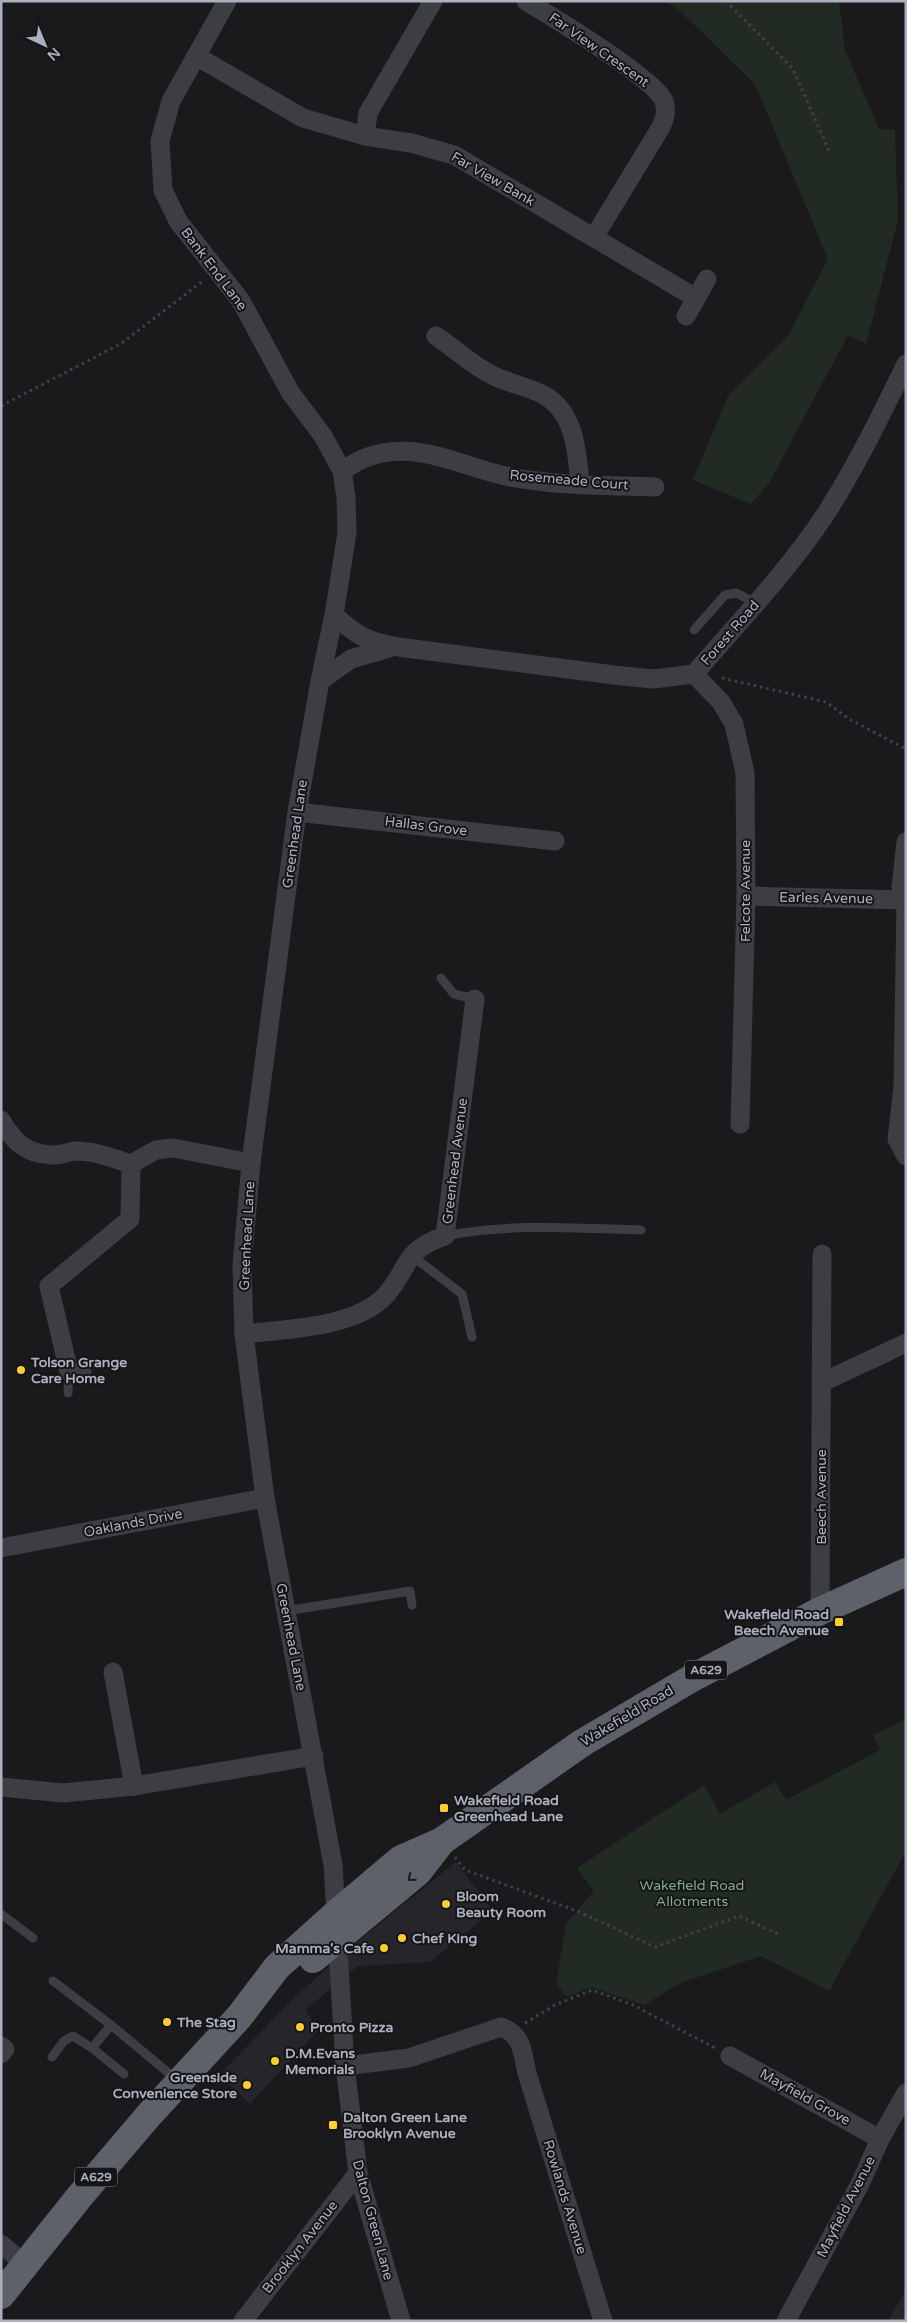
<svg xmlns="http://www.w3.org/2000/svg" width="907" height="2322" viewBox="0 0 907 2322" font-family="'Varela Round',sans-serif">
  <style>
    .built { fill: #26262a }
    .green { fill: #212b24 }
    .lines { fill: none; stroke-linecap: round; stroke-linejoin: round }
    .path { stroke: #414249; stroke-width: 3; stroke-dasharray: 2.5 4; stroke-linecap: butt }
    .service { stroke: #3d3d44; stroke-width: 9 }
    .minor { stroke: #3d3d44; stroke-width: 19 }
    .trunk { stroke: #5e606a; stroke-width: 28 }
    .oneway { stroke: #1c1c20 }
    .poi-dot { fill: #fece31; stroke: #151518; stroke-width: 2 }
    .labels { text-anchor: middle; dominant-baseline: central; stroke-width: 4; stroke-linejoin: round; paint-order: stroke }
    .shield { fill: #151518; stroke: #7f818c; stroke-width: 1 }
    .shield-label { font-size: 12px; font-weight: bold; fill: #acafbd }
    .street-label { font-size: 14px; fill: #acafbd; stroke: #151518 }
    .poi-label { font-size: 14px; font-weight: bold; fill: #acafbd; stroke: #151518; text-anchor: start }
    .park-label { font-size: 14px; fill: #82a988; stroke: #151518 }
  </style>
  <rect width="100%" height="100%" fill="#1a1a1d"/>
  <g class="built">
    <path d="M456,1862l37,49 -63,51 -72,4 -53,44 14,20 -69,74 -31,-29 76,-78 52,-47z"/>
    <path d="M906,2290v31h-18z"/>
  </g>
  <g class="green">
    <path d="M666,1h173l6,49 34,79 16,1 3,90 -32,124 -18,-9 -79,148 -18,21 -58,-24 35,-84 60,-60 40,-77 -73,-175 -75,-73z"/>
    <path d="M906,1719v132l-77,140 -68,-35 -81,27 -36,22 -53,-18 -24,10 -11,-13 10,-60 28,-33 -17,-23 127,-83 16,29 55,-32 11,18 94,-50 -7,-15z"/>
  </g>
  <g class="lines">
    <g class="path">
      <path d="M726,1l67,68 37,84"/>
      <path d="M1,406l121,-63 82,-63"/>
      <path d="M722,678l104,24 23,17 57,30"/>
      <path d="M455,1857l10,13 112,41 78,36 84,-31 39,18"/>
      <path d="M525,2023l30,-18 37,-15 41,15 82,43"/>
    </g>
    <g class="service">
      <path d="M694,630l31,-35 11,-2 20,10"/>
      <path d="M441,978l13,16 21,5"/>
      <path d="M445,1236c65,-13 130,-8 196,-6"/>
      <path d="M411,1255l51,39 10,43"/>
      <path d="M68,1393l1,-21"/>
      <path d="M286,1611l124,-20 2,14"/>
      <path d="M1,1914l32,24"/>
      <path d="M53,1981l58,44 66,55"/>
      <path d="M111,2025l-19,23 32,26"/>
      <path d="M52,2057l12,-16 9,-5 19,12"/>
    </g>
    <g class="minor">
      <path d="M227,1l-56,100 -11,40 3,49 15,31 63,80 49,91 33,44 19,35 4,26 1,36 -13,82 -14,66 -23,131 -46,351 -9,102 2,69 21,164 68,367 12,201 13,107 43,148"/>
      <path d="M526,1c25,15 129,78 138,100 3,10 1,17 -3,26l-67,110"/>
      <path d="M196,56l107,62 62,18 46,7 43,12 242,143"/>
      <path d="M365,136l3,-23 65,-112"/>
      <path d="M686,316l21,-37"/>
      <path d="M436,336c18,12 36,29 56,39 15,8 34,11 50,19 33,17 35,57 38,90"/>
      <path d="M342,471c7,-4 15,-10 23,-13 50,-20 96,9 145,19 47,9 97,8 145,10"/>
      <path d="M334,615c24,22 33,26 64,32l216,28 39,4 41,-5c45,-52 93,-102 131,-159 31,-48 56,-100 81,-151"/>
      <path d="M694,674l27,28 13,22 11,49 1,123 -6,228"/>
      <path d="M320,681l31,-22 38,-11"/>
      <path d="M297,812l258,29"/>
      <path d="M746,896l160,4 -5,-13 5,-45"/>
      <path d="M906,902l-3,185 -6,52 9,17"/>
      <path d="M1,1120c13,22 25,34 51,35 8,0 16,-3 23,-4 20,0 38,7 56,13l25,-14 17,-2 78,15"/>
      <path d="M244,1334c41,-5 111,-6 141,-38 26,-29 16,-45 60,-60l30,-237"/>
      <path d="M82,1372h-13l-20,-86 81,-67 1,-55"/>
      <path d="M821,1383l85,-40"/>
      <path d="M1,1548l264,-50"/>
      <path d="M820,1611l2,-357"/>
      <path d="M113,1672l21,114"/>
      <path d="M1,1787l62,6 71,-7 180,-30"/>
      <path d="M1,2046l4,3 -4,5"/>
      <path d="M730,2056l150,83"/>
      <path d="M345,2066l64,-8 92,-31c22,8 21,25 26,46l76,248"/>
      <path d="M1,2244l25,21"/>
      <path d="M243,2321l115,-148"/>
      <path d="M786,2321l75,-139 19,-43 26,-46"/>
    </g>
    <g class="trunk">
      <path d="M313,1959l105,-87 24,-31"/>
      <path d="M1,2295l79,-99 69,-81 90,-98 38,-50 60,-54 64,-54 41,-18 140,-98 112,-66 126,-66 86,-39"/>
    </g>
  </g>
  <defs><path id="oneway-chevron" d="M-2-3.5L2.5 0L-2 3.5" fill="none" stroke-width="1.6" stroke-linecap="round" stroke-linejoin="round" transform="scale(1.25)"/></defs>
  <use class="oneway" href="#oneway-chevron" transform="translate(411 1878) rotate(141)"/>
  <g class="poi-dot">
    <circle cx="21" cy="1370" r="5"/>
    <rect x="834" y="1617" width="10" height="10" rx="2.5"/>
    <rect x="439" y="1803" width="10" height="10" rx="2.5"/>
    <circle cx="446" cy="1904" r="5"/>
    <circle cx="402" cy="1938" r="5"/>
    <circle cx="384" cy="1948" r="5"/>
    <circle cx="167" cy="2022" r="5"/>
    <circle cx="300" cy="2027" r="5"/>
    <circle cx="275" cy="2061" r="5"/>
    <circle cx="247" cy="2085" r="5"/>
    <rect x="328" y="2120" width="10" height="10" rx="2.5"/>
  </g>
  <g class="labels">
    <g class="shield">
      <rect x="685" y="1660.5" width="42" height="19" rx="4"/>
      <rect x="75" y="2167.5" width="42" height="19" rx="4"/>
    </g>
    <g class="shield-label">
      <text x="706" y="1670">A629</text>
      <text x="96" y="2177">A629</text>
    </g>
    <g class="street-label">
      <text transform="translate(599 50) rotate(35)">Far View Crescent</text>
      <text transform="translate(493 179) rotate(30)">Far View Bank</text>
      <text transform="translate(214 269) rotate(53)">Bank End Lane</text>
      <text transform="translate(569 480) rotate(5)">Rosemeade Court</text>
      <text transform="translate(730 633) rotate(-49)">Forest Road</text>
      <text transform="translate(426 826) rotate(7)">Hallas Grove</text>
      <text transform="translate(295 834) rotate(-82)">Greenhead Lane</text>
      <text transform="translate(745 891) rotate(-90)">Felcote Avenue</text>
      <text transform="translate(826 898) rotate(1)">Earles Avenue</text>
      <text transform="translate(455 1161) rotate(-83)">Greenhead Avenue</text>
      <text transform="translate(247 1236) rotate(-87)">Greenhead Lane</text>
      <text transform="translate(821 1497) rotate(-90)">Beech Avenue</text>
      <text transform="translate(133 1523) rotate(-11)">Oaklands Drive</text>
      <text transform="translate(291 1637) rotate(79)">Greenhead Lane</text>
      <text transform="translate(627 1716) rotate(-31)">Wakefield Road</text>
      <text transform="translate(805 2097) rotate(29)">Mayfield Grove</text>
      <text transform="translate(565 2197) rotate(73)">Rowlands Avenue</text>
      <text transform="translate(846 2207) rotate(-63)">Mayfield Avenue</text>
      <text transform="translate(373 2220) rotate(75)">Dalton Green Lane</text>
      <text transform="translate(300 2247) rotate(-52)">Brooklyn Avenue</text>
    </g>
    <g class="poi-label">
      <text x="31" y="1362">Tolson Grange<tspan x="31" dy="16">Care Home</tspan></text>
      <text x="829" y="1614" text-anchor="end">Wakefield Road<tspan x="829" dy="16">Beech Avenue</tspan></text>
      <text x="454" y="1800">Wakefield Road<tspan x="454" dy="16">Greenhead Lane</tspan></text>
      <text x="456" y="1896">Bloom<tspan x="456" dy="16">Beauty Room</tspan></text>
      <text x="412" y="1938">Chef King</text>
      <text x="374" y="1948" text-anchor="end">Mamma's Cafe</text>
      <text x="177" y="2022">The Stag</text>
      <text x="310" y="2027">Pronto Pizza</text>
      <text x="285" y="2053">D.M.Evans<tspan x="285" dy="16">Memorials</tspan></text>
      <text x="237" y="2077" text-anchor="end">Greenside<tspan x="237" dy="16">Convenience Store</tspan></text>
      <text x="343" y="2117">Dalton Green Lane<tspan x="343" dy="16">Brooklyn Avenue</tspan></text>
    </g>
    <g class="park-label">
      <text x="692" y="1885">Wakefield Road<tspan x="692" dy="16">Allotments</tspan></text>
    </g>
  </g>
  <rect width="907" height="2322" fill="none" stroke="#acafbd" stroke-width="5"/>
  <g transform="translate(45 45) rotate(136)" stroke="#151518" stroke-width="4" paint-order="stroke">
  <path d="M0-4L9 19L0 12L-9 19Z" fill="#acafbd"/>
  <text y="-8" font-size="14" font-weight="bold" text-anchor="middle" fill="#acafbd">N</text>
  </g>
</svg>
